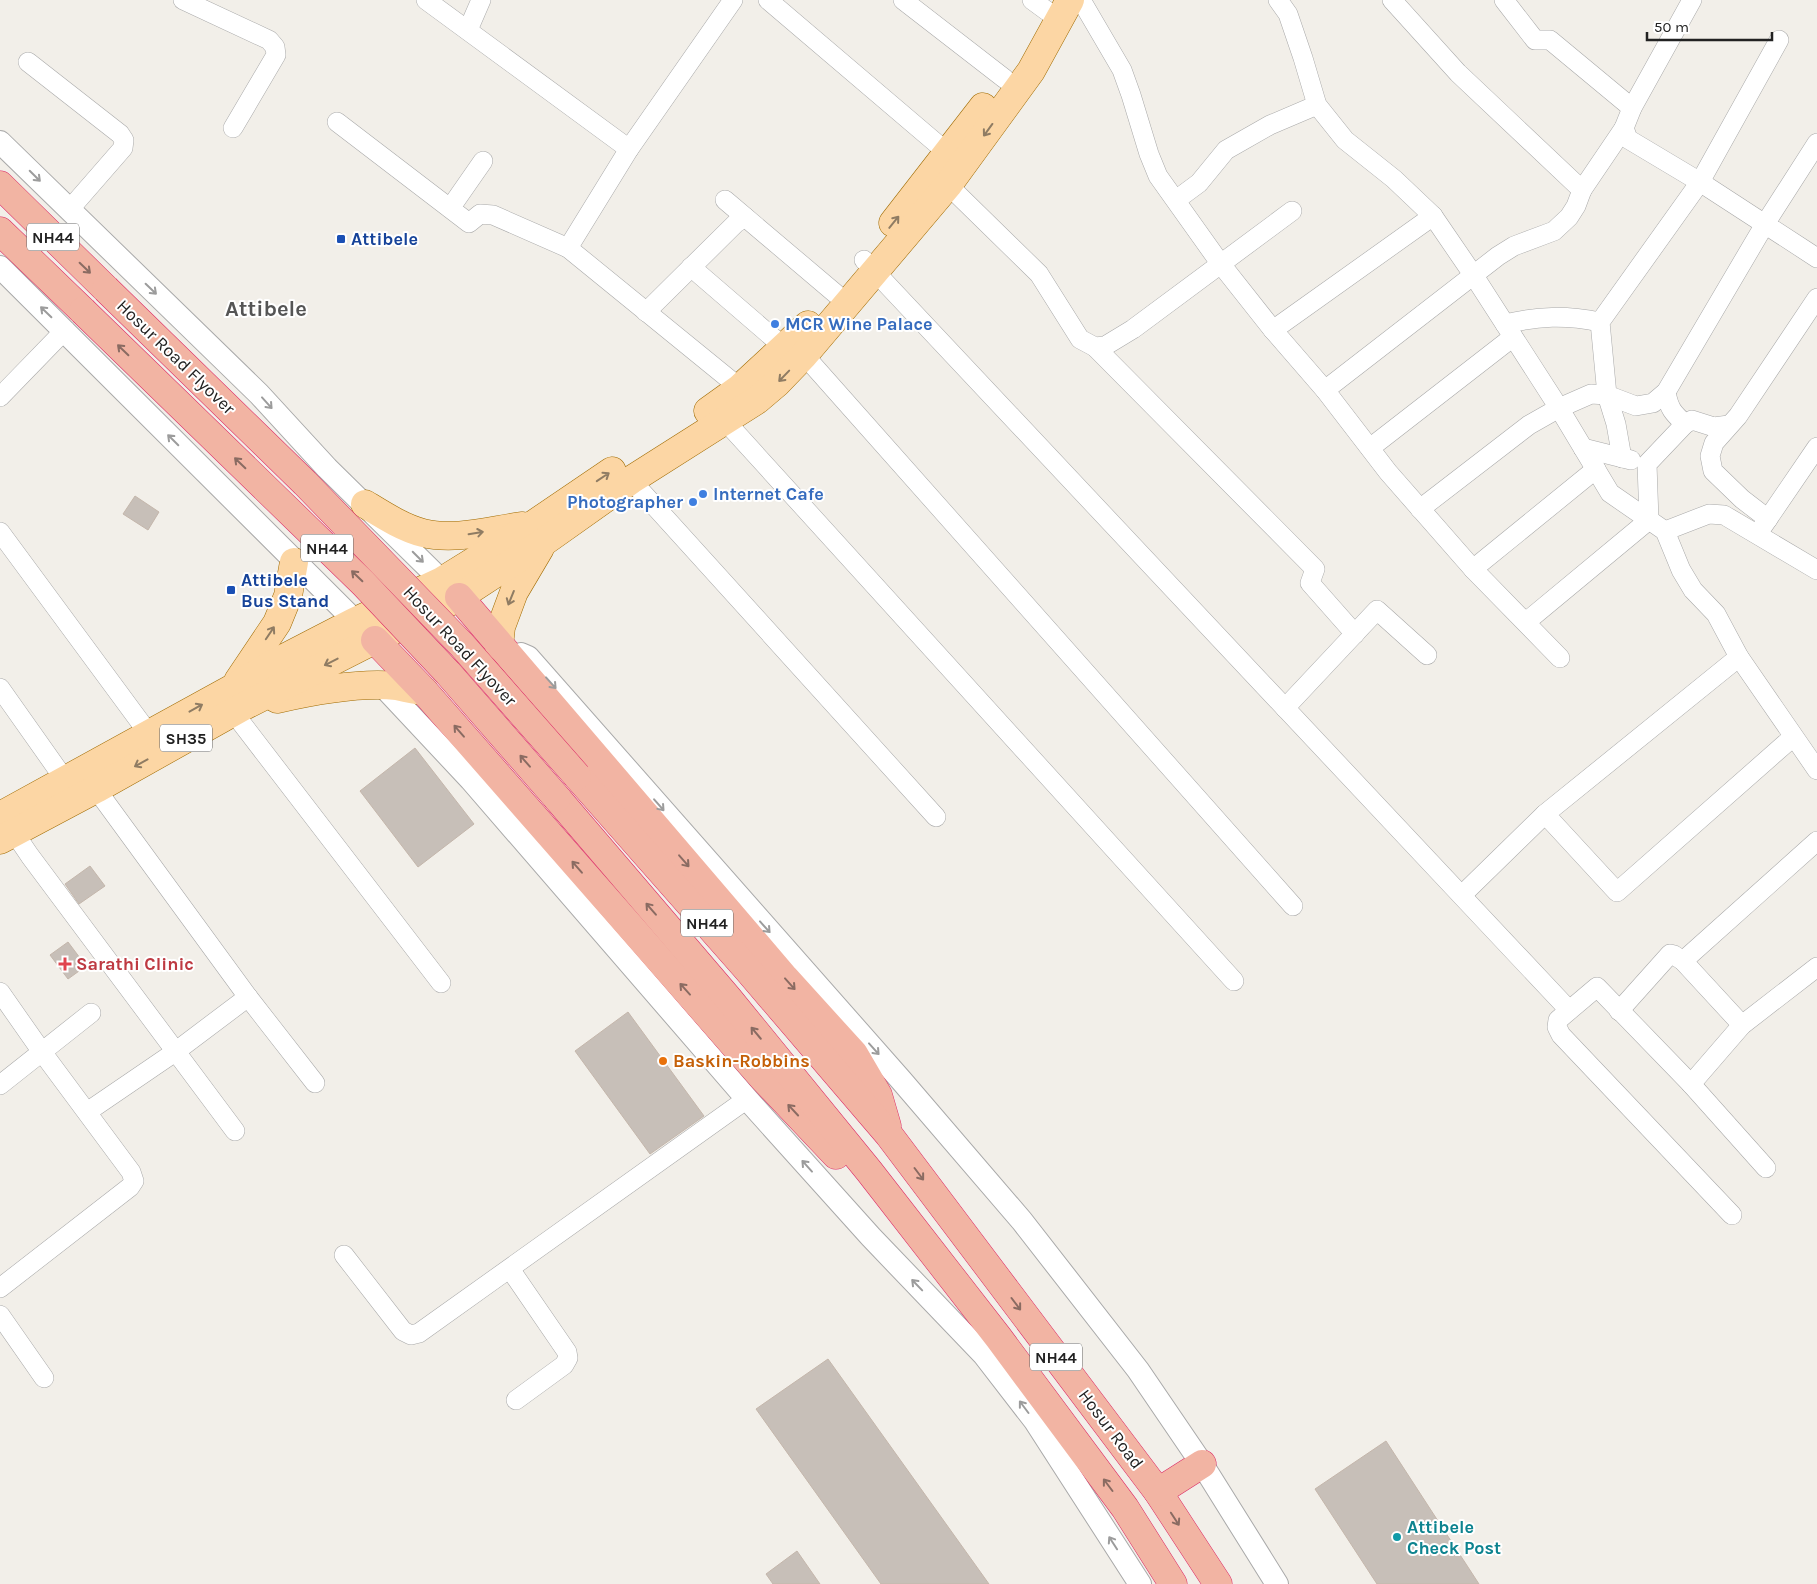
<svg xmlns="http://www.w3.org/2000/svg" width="1817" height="1584" viewBox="0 0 1817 1584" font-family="Karla,sans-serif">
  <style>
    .building { fill: #c7bfb8; stroke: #c4b6ab }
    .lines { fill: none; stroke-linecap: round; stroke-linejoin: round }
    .minor-casing { stroke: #a9a9a9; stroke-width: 20 }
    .tertiary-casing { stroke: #a9a9a9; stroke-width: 24 }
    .primary-casing { stroke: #a06b00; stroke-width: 29 }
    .trunk-casing { stroke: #dc2a67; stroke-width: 29 }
    .minor { stroke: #fff; stroke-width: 19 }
    .tertiary { stroke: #fff; stroke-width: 22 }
    .primary { stroke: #fcd6a4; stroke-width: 28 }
    .trunk { stroke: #f2b4a3; stroke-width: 28 }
    .trunk-bridge-casing { stroke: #dc2a67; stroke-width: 29; stroke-linecap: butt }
    .trunk-bridge { stroke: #f2b4a3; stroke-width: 28 }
    .oneway { stroke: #8f7c63 }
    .oneway2 { stroke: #9c9c9c }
    .oneway3 { stroke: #8a6b62 }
    .transit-dot { fill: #1a4fb4; stroke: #fff; stroke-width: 2 }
    .shop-dot { fill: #3f7fe0; stroke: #fff; stroke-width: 2 }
    .health-dot { fill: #e0444e; stroke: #fff; stroke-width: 2 }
    .food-dot { fill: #e8710a; stroke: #fff; stroke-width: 2 }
    .culture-dot { fill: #0f9aa8; stroke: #fff; stroke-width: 2 }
    .labels { text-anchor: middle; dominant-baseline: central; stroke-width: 4; stroke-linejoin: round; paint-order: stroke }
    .shield { fill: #fff; stroke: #646464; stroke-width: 1 }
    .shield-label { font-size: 16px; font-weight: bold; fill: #222 }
    .transit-label { font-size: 18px; font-weight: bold; fill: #164399; stroke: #fff; text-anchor: start }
    .shop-label { font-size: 18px; font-weight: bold; fill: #366cbe; stroke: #fff; text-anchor: start }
    .street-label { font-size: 18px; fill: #222; stroke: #fff }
    .health-label { font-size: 18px; font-weight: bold; fill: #be3a42; stroke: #fff; text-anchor: start }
    .food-label { font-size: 18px; font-weight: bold; fill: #c56008; stroke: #fff; text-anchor: start }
    .culture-label { font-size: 18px; font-weight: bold; fill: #0d838f; stroke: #fff; text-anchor: start }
    .district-label { font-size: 22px; font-weight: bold; fill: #555; stroke: #fff }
  </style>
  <rect width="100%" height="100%" fill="#f2efe9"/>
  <g class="building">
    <path d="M135,496l24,16 -11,18 -25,-16z"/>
    <path d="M415,748l59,76 -56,43 -58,-76z"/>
    <path d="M90,866l15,20 -26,18 -14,-20z"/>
    <path d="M68,942l18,24 -18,13 -18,-24z"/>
    <path d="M628,1012l76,104 -54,38 -75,-103z"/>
    <path d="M828,1359l161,225h-108l-125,-175z"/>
    <path d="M1386,1441l93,143h-102l-62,-95z"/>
    <path d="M797,1551l23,33h-47l-7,-10z"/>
  </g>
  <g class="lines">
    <g class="minor-casing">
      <g id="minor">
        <path d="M183,0l86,40 6,7 1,8 -43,73"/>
        <path d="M426,0l203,149"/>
        <path d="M768,0l188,160"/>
        <path d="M903,0l102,79"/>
        <path d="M1032,0l15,11"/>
        <path d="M1081,0l41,70 9,25 18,59 9,22 62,87 53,67 52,60 63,82 85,97 87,89"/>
        <path d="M1278,0l10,14 15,44 14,47 28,35 49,39 39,37 41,60 85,132 51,85 55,38 16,39 12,20 23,24 23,43 78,113"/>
        <path d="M1392,0l66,73 124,117 42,-62"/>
        <path d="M1504,0l31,40h15l82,68"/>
        <path d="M1692,0l-60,108 -8,20 4,11 72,43 117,76"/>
        <path d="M468,30l13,-30"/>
        <path d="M28,62l92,72 4,6 -1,8 -54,62"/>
        <path d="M337,122l132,101 11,-9 13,1 75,33 172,140 7,8"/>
        <path d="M948,185l91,89 41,65 15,8 10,-1 28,-17 159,-118"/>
        <path d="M725,200l111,94"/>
        <path d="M1176,200l23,-17 27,-33 44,-25 47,-20"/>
        <path d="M451,207l32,-46"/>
        <path d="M568,248l61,-99 104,-149"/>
        <path d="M864,260l705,750"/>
        <path d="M691,267l94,81"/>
        <path d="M646,312l90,-89 9,-6"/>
        <path d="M1505,324c34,-8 60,-9 95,-2"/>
        <path d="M1273,330l160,-114"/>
        <path d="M1095,347l220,222 -5,14 45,51"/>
        <path d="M804,355l489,551"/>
        <path d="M1325,390l173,-134 16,-10 40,-15 15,-14 7,-11 6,-16"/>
        <path d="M1666,392c3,17 7,21 19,32"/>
        <path d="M0,397l65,-67"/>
        <path d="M717,412l517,569"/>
        <path d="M1370,448l143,-111"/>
        <path d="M1583,448l48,12"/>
        <path d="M1622,458l-6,-34 -9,-29 -7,-73 100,-140 79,-142"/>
        <path d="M631,480l305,337"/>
        <path d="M1420,509l109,-84 30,-17 32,-14 16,1 29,11 17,-3 13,-11 99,-168 52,-81"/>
        <path d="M1768,519l-26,-20 -29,-28 -3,-15 4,-13 24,-27 79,-118"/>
        <path d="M1761,529l56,-82"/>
        <path d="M1665,531l44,-17 15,1 93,55"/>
        <path d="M0,532l149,202"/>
        <path d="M1473,569l123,-100"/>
        <path d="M1526,622l123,-102 -2,-56 38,-40 7,-4 22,7 15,-2"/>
        <path d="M1739,657l-194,157 72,78 176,-155"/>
        <path d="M0,688l65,92"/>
        <path d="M1285,708l92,-98 50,45"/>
        <path d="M233,712l208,271"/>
        <path d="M96,789l152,208 67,86"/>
        <path d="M7,822l23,34 205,275"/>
        <path d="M1462,895l83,-81"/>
        <path d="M1683,961l134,-120"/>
        <path d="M0,992l42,60 89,120 3,9 -4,6 -130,101"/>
        <path d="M1619,1011l51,-57 4,1 9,6 59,64"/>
        <path d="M1691,1084l51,-59 75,-58"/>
        <path d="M0,1085l91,-72"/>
        <path d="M87,1112l88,-60 73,-55"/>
        <path d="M1732,1215l-171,-180 -4,-8 1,-7 39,-33 94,97 75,84"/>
        <path d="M344,1255l59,76 8,4 8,-2 328,-234"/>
        <path d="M510,1269l57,83 1,6 -4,7 -48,35"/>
        <path d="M0,1315l44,63"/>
      </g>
    </g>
    <g class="tertiary-casing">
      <g id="tertiary">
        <path d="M0,142l259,252 68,74 126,124"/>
        <path d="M0,267l366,365"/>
        <path d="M521,654l7,3 373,423 121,141 116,149 64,94 75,120"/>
        <path d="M383,686l88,94 276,319 124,138 113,118 51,66 105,163"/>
      </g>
    </g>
    <g class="primary-casing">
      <g id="primary">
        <path d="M893,223l90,-116"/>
        <path d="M708,411l32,-23 68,-63"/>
        <path d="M365,504c18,11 38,24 58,29 32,8 68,-3 100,-7"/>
        <path d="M499,646l2,-19 13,-35 26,-44"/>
        <path d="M238,681l39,-58 11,-27 6,-34"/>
        <path d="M277,699c35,-8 85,-17 120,-13 9,2 18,4 27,5"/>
        <path d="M0,816l233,-128 36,-22 85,-44 88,-41 92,-57 78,-53"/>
        <path d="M0,840l96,-51 148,-83 215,-109 86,-56 86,-61 126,-80 20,-17 27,-28 144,-170 83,-114 39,-71"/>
      </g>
    </g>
    <g class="trunk-casing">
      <g id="trunk">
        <path d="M0,185l106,104"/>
        <path d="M0,231l83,80"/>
        <path d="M459,597l326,381 69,76 24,41 9,31"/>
        <path d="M375,640l49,51 338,386 74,78"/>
        <path d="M577,776l170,193 142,166 269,357 60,92"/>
        <path d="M557,798l171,200 141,173 129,166 127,171 48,76"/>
        <path d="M1158,1492l44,-28"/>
      </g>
    </g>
    <use href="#minor" class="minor"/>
    <use href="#tertiary" class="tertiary"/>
    <use href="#primary" class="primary"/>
    <use href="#trunk" class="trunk"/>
    <g class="trunk-bridge-casing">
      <g id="trunk-bridge">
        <path d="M106,289l199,194 156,161 116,132"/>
        <path d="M83,311l280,272 85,90 109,125"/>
      </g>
    </g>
    <use href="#trunk-bridge" class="trunk-bridge"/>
  </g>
  <defs><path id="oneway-shaft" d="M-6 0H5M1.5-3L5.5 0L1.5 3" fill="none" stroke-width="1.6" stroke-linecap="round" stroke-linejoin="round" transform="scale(1.25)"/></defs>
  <g class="oneway">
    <use href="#oneway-shaft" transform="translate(988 130) rotate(126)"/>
    <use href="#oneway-shaft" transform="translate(894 222) rotate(-51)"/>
    <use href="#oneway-shaft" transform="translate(784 376) rotate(134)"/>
    <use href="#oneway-shaft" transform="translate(603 477) rotate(-34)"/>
    <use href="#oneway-shaft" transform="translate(476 533) rotate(-9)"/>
    <use href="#oneway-shaft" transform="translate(511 598) rotate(112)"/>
    <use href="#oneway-shaft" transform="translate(270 633) rotate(-56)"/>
    <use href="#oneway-shaft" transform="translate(331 662) rotate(153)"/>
    <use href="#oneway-shaft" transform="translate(196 708) rotate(-29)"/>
    <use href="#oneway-shaft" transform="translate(141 763) rotate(151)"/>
  </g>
  <g class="oneway2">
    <use href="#oneway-shaft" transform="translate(35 176) rotate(45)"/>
    <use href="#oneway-shaft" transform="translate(151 289) rotate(44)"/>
    <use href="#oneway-shaft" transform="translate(46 312) rotate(-136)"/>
    <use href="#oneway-shaft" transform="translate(267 403) rotate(48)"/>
    <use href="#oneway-shaft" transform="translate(173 440) rotate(-135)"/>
    <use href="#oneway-shaft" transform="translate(418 557) rotate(45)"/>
    <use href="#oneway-shaft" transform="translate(551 683) rotate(48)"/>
    <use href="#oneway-shaft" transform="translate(659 805) rotate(49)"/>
    <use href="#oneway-shaft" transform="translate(765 927) rotate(48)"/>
    <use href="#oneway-shaft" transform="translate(874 1049) rotate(48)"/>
    <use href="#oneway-shaft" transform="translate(807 1166) rotate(-132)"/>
    <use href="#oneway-shaft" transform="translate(917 1285) rotate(-134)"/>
    <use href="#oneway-shaft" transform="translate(1024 1407) rotate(-127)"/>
    <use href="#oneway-shaft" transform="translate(1113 1543) rotate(-123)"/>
  </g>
  <g class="oneway3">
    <use href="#oneway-shaft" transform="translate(85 268) rotate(44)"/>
    <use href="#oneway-shaft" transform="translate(123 350) rotate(-136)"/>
    <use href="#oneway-shaft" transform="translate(240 463) rotate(-136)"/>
    <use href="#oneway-shaft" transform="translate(357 576) rotate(-136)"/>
    <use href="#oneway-shaft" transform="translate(459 731) rotate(-131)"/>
    <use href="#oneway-shaft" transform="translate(525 761) rotate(-131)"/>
    <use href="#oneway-shaft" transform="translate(684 861) rotate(49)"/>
    <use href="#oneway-shaft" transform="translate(577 867) rotate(-131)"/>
    <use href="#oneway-shaft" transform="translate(651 909) rotate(-131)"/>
    <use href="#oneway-shaft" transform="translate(790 984) rotate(48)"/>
    <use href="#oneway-shaft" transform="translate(685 989) rotate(-132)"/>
    <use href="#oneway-shaft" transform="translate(756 1033) rotate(-130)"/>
    <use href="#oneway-shaft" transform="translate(793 1110) rotate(-133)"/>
    <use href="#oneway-shaft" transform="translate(919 1174) rotate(53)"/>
    <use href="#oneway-shaft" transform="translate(1016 1304) rotate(53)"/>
    <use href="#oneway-shaft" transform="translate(1108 1485) rotate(-127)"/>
    <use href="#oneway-shaft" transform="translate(1175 1519) rotate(57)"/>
  </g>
  <g class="transit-dot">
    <rect x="336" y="234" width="10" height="10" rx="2.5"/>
    <rect x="226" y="585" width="10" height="10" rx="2.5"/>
  </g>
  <g class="shop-dot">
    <circle cx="775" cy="324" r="5"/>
    <circle cx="703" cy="494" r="5"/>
    <circle cx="693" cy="502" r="5"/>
  </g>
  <path class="health-dot" d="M62.5 956.5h5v5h5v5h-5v5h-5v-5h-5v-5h5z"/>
  <circle class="food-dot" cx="663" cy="1061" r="5"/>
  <circle class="culture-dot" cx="1397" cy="1537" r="5"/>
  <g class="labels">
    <g class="shield">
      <rect x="27" y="223.5" width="52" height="27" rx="4"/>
      <rect x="301" y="534.5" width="52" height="27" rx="4"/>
      <rect x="160" y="724.5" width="52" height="27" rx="4"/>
      <rect x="681" y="909.5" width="52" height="27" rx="4"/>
      <rect x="1030" y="1343.5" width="52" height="27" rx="4"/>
    </g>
    <g class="shield-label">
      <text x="53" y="237">NH44</text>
      <text x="327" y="548">NH44</text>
      <text x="186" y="738">SH35</text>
      <text x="707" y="923">NH44</text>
      <text x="1056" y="1357">NH44</text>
    </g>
    <g class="transit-label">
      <text x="351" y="239">Attibele</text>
      <text x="241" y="580">Attibele<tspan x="241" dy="21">Bus Stand</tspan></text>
    </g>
    <g class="shop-label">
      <text x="785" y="324">MCR Wine Palace</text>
      <text x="713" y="494">Internet Cafe</text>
      <text x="683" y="502" text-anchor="end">Photographer</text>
    </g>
    <g class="street-label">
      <text transform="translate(176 357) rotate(44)">Hosur Road Flyover</text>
      <text transform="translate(460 646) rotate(47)">Hosur Road Flyover</text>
      <text transform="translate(1111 1429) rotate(53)">Hosur Road</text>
    </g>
    <g class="health-label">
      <text x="76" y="964">Sarathi Clinic</text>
    </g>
    <g class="food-label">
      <text x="673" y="1061">Baskin-Robbins</text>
    </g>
    <g class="culture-label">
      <text x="1407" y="1527">Attibele<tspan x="1407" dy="21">Check Post</tspan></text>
    </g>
    <g class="district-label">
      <text x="266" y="309">Attibele</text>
    </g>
  </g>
  <path d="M1647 32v8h125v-8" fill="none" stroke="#222222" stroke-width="2.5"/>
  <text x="1654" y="32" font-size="15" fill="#222222" stroke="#ffffff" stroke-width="4" paint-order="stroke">50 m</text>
</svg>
